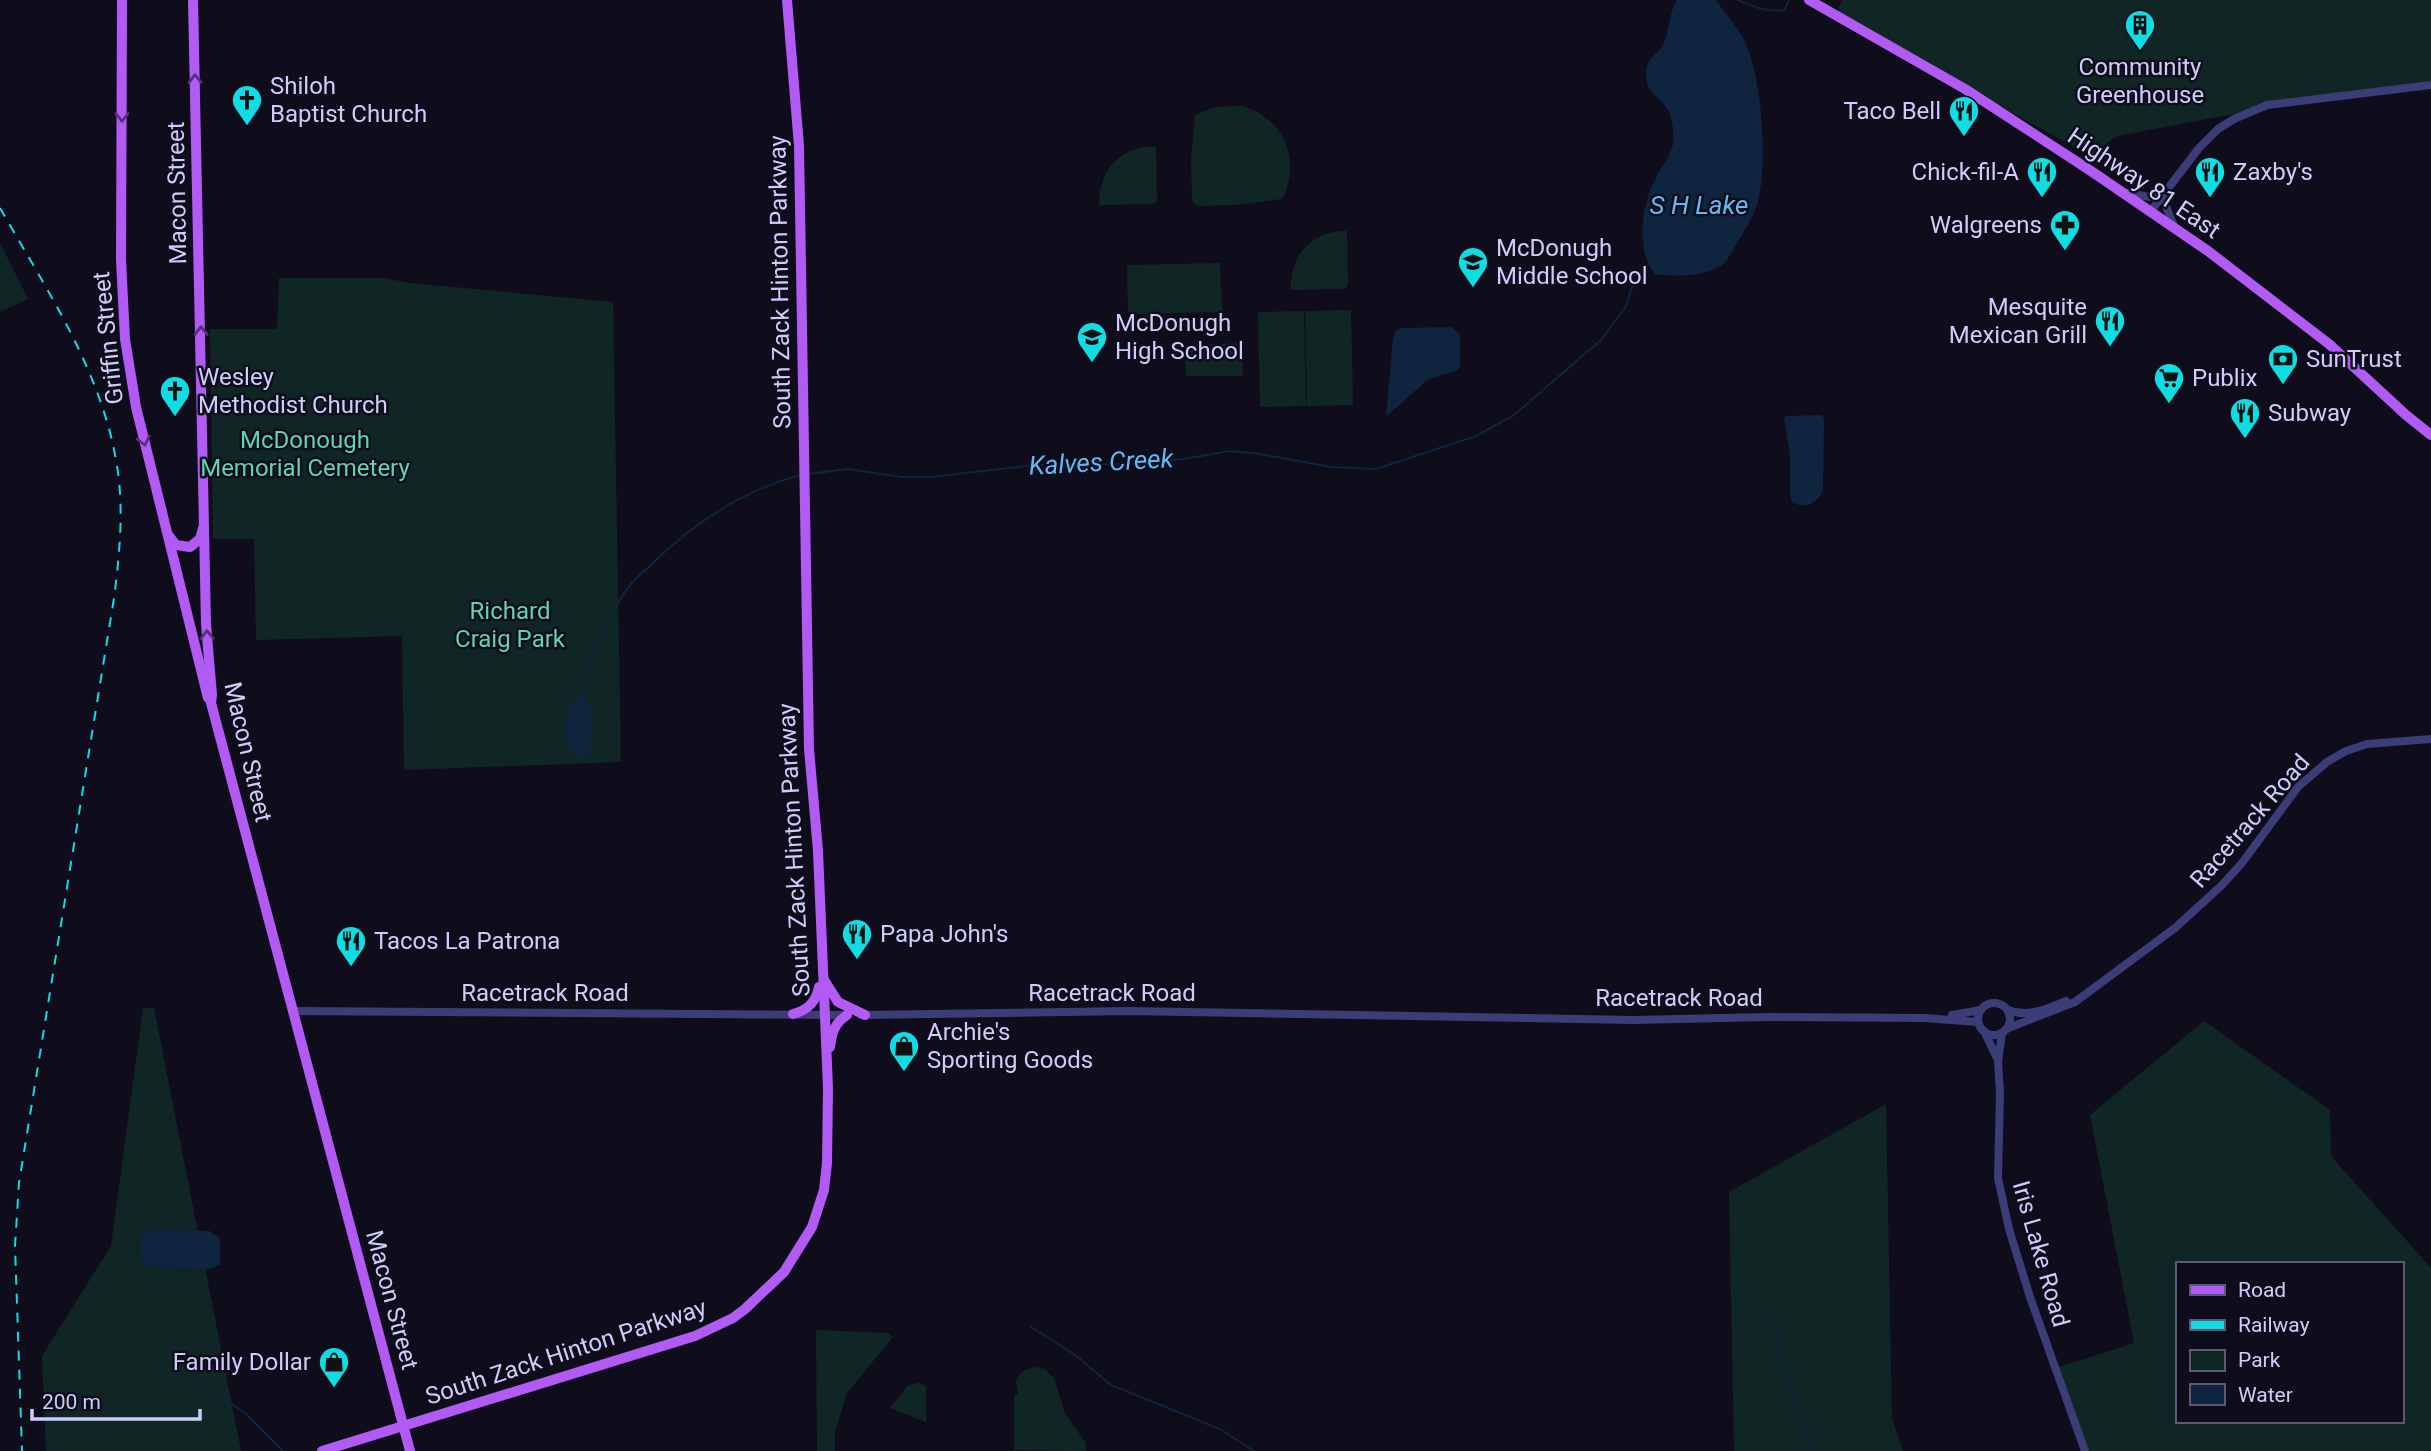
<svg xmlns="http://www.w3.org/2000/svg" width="2431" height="1451" viewBox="0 0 2431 1451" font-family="Roboto,sans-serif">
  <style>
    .green { fill: #102624; fill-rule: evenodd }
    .water { fill: #0f243f }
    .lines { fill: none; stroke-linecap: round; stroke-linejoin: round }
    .stream { stroke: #0f243f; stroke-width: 2 }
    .minor { stroke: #3b3d78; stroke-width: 8 }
    .major { stroke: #b15bf4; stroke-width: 10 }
    .rail { stroke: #10dce3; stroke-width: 2; stroke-dasharray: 10 9; stroke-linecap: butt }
    .oneway { stroke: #58307d }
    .labels { text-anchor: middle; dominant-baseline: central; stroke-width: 5; stroke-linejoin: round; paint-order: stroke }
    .poi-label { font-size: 24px; fill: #ceccfb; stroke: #0f0d1c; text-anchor: start }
    .street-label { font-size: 24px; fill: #ceccfb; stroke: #0f0d1c }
    .park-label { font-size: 24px; fill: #5ed5b0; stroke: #0f0d1c }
    .water-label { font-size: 26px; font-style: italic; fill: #61b9f4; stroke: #0f0d1c }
  </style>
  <rect width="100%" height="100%" fill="#0f0d1c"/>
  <g class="green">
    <path d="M1842,0h589v84l-102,12 -212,40 -27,20 -254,-141z"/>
    <path d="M1242,106c42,11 60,56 40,93l-48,6 -37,1 -5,-6 -1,-40 4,-45 20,-8z"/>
    <path d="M1144,147h12l1,54 -4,3 -54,1c0,-30 14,-52 45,-58z"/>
    <path d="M1347,231l1,54 -4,4 -53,1c-2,-34 21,-60 56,-59z"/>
    <path d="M0,243l28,56 -28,13z"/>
    <path d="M1220,263l2,49 -94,2 -1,-49z"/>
    <path d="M279,278h105l26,5 203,19 8,460 -217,8 -2,-134 -146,4 -2,-101h-41l-3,-210h67z"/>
    <path d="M1351,310l2,95 -46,1 -2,-95z"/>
    <path d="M1304,311l2,95 -46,1 -2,-95z"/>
    <path d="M1242,343l1,33h-57v-31z"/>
    <path d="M143,1008h11l87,443h-195l-4,-95 69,-110z"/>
    <path d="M2204,1021l126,89 1,46 100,112v183h-346l-32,-82 81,-26 -44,-228zM2177,1264h224v157h-224z"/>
    <path d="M1886,1104l6,314 11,33h-169l-5,-259z"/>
    <path d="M816,1330l73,3 4,4 -46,56 -12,39v19h-18z"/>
    <path d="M1035,1367l10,2 9,9 11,35 20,29 1,9 -72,-1v-55l4,-1 -1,-9 -2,-1c4,-11 9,-15 20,-17z"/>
    <path d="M919,1382l7,4v36l-36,-14 18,-22z"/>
  </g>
  <g class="water">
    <path d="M1677,0h39c8,12 22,28 28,40 18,35 26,133 11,170 -8,19 -20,35 -29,52 -17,15 -50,15 -71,12 -19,-23 -14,-67 -1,-92 5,-12 17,-26 19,-38 1,-9 0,-24 -4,-32 -8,-17 -28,-19 -22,-46 3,-10 15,-15 18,-26 5,-14 4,-27 12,-40z"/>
    <path d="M1451,327l9,7v31l-2,5 -31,10 -41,37 7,-79 3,-7 5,-3z"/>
    <path d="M1821,415l3,3 -1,73c-6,12 -18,19 -31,11l-2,-6v-42l-6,-36 2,-2z"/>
    <path d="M583,697l8,7v42l-2,10 -6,4c-21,-10 -21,-45 -8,-62z"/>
    <path d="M155,1230l54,1 11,7v27l-11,4 -63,-2 -6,-9v-21l5,-5z"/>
  </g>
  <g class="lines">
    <g class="stream">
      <path d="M1738,0c15,7 29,12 46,10l5,-10"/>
      <path d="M809,474l38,-5 55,8h28l105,-12 101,-1 47,-5 47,-8 30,3 71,13 45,2 100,-33 38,-21 88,-76 24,-33 5,-16 17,-25"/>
      <path d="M582,697c8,-36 22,-73 42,-104 6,-10 17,-19 26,-27 42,-42 92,-75 150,-91"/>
      <path d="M1774,1322l8,35 32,94"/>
      <path d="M1031,1327l43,27 37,31 109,44 34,22"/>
      <path d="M195,1381l49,31 39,39"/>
    </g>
    <g class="minor">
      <path d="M2167,192l-2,12 9,22"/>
      <path d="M2128,193l22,4 15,-7"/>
      <path d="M2150,212l49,-64 19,-19 16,-10 33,-14 164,-20"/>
      <circle cx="1994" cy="1019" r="16"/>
      <path d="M2008,1010c19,8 40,-1 58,-9"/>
      <path d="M292,1011l556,4"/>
      <path d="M861,1015l268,-4 504,9 135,-3 156,1 54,4"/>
      <path d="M1952,1015l29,-5"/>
      <path d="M2006,1029l69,-27 100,-74 46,-42 21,-23 56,-76 29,-25 19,-11 21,-7 64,-5"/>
      <path d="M1984,1031l13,27"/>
      <path d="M2002,1033l-4,28 2,32 -2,85 11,51 21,68 55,154"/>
    </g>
    <g class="major">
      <path d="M122,0l-1,260 4,79 11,68 72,291"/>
      <path d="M193,0l13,624 6,71 -1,8 199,748"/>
      <path d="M1809,0l156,89 126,82 117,80 121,93 77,71 25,20"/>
      <path d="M169,536l7,9 14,2 10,-8 3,-11"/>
      <path d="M824,980l14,22 27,13"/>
      <path d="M793,1014c15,-4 23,-12 26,-27"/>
      <path d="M830,1047c2,-15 4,-23 17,-32"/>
      <path d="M322,1451l373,-115 38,-18 12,-9 39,-37 28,-45 12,-37 3,-27 1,-75 -10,-237 -9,-102 -10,-603 -12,-146"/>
    </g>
    <path class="rail" d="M0,208c49,86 108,172 119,273 4,39 0,78 -5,117l-95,585 -4,63 7,205"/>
  </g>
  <defs><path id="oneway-chevron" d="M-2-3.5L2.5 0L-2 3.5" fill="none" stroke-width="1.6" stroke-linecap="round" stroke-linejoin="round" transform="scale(1.75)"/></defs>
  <g class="oneway">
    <use href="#oneway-chevron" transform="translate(195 79) rotate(-91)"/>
    <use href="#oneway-chevron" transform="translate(122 117) rotate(90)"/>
    <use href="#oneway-chevron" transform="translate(201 331) rotate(-91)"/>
    <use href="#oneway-chevron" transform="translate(144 441) rotate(76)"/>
    <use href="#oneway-chevron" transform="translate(207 635) rotate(-92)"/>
  </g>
  <defs>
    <g id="building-pin" transform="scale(1.575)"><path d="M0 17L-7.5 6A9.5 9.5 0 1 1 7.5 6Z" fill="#10dce3" stroke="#0f0d1c"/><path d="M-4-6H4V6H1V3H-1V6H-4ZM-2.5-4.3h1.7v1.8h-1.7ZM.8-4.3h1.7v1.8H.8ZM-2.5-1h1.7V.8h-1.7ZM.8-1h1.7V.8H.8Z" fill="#111"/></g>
    <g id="church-pin" transform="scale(1.575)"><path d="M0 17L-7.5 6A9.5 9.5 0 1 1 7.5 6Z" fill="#10dce3" stroke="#0f0d1c"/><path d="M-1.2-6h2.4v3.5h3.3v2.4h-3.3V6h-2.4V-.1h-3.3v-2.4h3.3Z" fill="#111"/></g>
    <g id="restaurant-pin" transform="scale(1.575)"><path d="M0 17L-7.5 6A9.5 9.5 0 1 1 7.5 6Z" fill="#10dce3" stroke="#0f0d1c"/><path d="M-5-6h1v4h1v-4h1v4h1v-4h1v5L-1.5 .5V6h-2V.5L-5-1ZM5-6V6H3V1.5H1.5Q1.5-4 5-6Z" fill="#111"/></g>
    <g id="pharmacy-pin" transform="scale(1.575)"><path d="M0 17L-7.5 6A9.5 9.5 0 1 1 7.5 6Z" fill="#10dce3" stroke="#0f0d1c"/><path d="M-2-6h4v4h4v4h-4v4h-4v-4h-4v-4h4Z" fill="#111"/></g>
    <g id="school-pin" transform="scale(1.575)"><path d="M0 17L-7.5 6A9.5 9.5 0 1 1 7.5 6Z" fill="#10dce3" stroke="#0f0d1c"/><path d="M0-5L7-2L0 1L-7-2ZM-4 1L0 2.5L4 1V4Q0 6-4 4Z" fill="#111"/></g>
    <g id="bank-pin" transform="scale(1.575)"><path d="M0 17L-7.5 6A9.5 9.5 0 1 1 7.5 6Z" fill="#10dce3" stroke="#0f0d1c"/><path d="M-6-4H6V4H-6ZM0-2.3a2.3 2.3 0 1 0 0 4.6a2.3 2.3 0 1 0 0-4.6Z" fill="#111"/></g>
    <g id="supermarket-pin" transform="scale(1.575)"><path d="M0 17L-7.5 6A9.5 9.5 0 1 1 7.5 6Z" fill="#10dce3" stroke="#0f0d1c"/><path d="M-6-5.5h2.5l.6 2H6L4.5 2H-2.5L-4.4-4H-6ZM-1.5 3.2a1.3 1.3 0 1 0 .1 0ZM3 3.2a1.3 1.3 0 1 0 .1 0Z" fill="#111"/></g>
    <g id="shop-pin" transform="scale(1.575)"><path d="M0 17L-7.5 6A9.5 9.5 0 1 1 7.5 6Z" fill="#10dce3" stroke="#0f0d1c"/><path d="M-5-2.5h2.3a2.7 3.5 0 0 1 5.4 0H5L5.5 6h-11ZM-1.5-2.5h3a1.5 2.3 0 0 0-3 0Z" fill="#111"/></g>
  </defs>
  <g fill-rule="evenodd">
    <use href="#building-pin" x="2140" y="25"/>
    <use href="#church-pin" x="247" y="100"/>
    <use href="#restaurant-pin" x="1964" y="111"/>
    <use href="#restaurant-pin" x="2042" y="172"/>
    <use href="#restaurant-pin" x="2210" y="172"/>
    <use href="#pharmacy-pin" x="2065" y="225"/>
    <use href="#school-pin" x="1473" y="262"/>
    <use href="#restaurant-pin" x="2110" y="321"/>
    <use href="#school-pin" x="1092" y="337"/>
    <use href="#bank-pin" x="2283" y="359"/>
    <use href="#supermarket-pin" x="2169" y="378"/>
    <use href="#church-pin" x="175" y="391"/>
    <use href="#restaurant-pin" x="2245" y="413"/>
    <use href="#restaurant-pin" x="857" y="934"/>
    <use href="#restaurant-pin" x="351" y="941"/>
    <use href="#shop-pin" x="904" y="1046"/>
    <use href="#shop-pin" x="334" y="1362"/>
  </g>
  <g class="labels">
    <g class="poi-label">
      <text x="2140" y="67" text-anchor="middle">Community<tspan x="2140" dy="28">Greenhouse</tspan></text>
      <text x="270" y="86">Shiloh<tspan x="270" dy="28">Baptist Church</tspan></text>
      <text x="1941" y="111" text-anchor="end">Taco Bell</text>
      <text x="2019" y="172" text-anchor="end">Chick-fil-A</text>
      <text x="2233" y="172">Zaxby's</text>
      <text x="2042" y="225" text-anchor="end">Walgreens</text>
      <text x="1496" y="248">McDonugh<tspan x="1496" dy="28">Middle School</tspan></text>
      <text x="2087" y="307" text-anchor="end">Mesquite<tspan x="2087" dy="28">Mexican Grill</tspan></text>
      <text x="1115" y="323">McDonugh<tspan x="1115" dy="28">High School</tspan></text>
      <text x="2306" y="359">SunTrust</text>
      <text x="198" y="377">Wesley<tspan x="198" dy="28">Methodist Church</tspan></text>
      <text x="2192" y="378">Publix</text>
      <text x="2268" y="413">Subway</text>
      <text x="880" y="934">Papa John's</text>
      <text x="374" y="941">Tacos La Patrona</text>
      <text x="927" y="1032">Archie's<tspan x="927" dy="28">Sporting Goods</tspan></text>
      <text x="311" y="1362" text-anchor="end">Family Dollar</text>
    </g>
    <g class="street-label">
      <text transform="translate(2144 183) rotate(34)">Highway 81 East</text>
      <text transform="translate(177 193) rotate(-91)">Macon Street</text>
      <text transform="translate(780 282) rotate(-91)">South Zack Hinton Parkway</text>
      <text transform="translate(108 338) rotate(-96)">Griffin Street</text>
      <text transform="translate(248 752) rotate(77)">Macon Street</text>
      <text transform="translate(2250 821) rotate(-49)">Racetrack Road</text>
      <text transform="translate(794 850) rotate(-93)">South Zack Hinton Parkway</text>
      <text x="545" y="993">Racetrack Road</text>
      <text x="1112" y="993">Racetrack Road</text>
      <text x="1679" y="998">Racetrack Road</text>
      <text transform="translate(2041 1254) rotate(74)">Iris Lake Road</text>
      <text transform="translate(392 1300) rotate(75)">Macon Street</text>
      <text transform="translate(566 1352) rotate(-18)">South Zack Hinton Parkway</text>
    </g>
    <g class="park-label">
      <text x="305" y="440">McDonough<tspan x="305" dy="28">Memorial Cemetery</tspan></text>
      <text x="510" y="611">Richard<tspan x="510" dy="28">Craig Park</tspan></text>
    </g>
    <g class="water-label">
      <text x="1699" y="205">S H Lake</text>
      <text transform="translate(1101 462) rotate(-3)">Kalves Creek</text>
    </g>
  </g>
  <rect x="2176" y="1262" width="228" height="161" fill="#0f0d1c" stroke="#5b5975" stroke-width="2"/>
  <rect x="2190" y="1285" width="35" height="10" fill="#b15bf4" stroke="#5b5975" stroke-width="2"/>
  <text x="2238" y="1297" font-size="21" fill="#ceccfb">Road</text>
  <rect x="2190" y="1320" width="35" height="10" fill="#10dce3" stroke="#5b5975" stroke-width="2"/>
  <text x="2238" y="1332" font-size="21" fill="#ceccfb">Railway</text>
  <rect x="2190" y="1350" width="35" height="21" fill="#102624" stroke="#5b5975" stroke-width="2"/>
  <text x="2238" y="1367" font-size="21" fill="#ceccfb">Park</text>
  <rect x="2190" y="1384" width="35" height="21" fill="#0f243f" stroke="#5b5975" stroke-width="2"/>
  <text x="2238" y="1402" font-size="21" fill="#ceccfb">Water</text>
  <path d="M32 1409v10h168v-10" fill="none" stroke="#ceccfb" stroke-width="3.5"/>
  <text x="42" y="1409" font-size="21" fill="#ceccfb" stroke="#0f0d1c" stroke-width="5" paint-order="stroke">200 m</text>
</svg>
